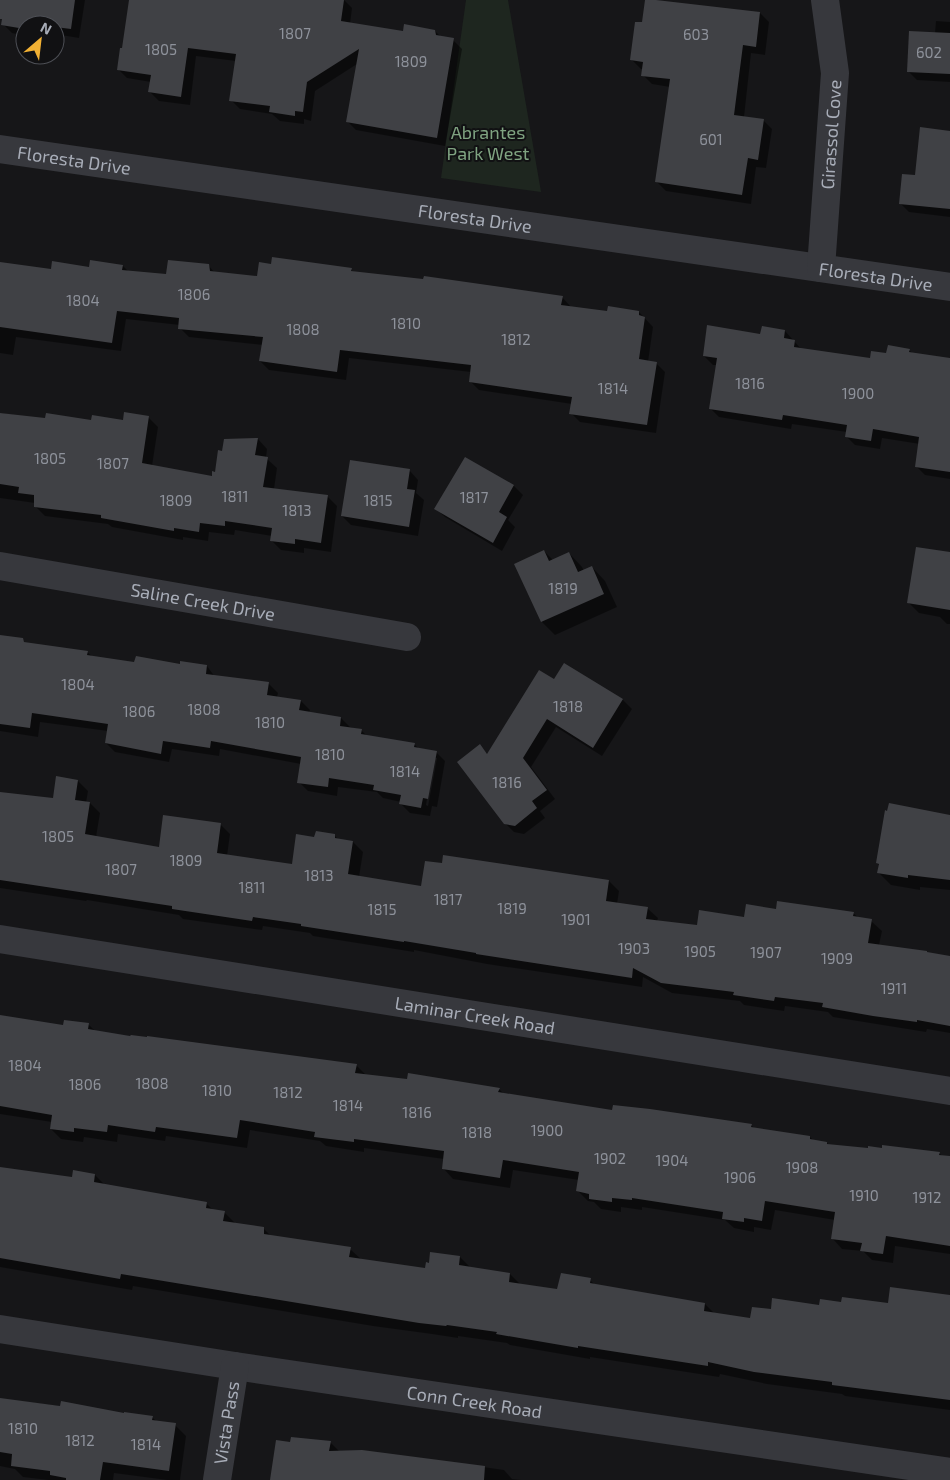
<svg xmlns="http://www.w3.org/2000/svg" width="950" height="1480" viewBox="0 0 950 1480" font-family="'Exo 2',sans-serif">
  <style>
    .green { fill: #1e261f }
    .shadow { fill: #0007; fill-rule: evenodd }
    .building { fill: #404145 }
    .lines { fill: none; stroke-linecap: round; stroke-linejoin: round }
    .street { stroke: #37383d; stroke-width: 28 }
    .labels { text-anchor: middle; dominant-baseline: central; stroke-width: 4; stroke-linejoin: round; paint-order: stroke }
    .number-label { font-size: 15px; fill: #8e929b }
    .park-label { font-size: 18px; fill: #7fa381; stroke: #111113 }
    .street-label { font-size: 18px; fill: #a8adb8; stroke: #111113 }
  </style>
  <rect width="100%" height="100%" fill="#161618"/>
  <path class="green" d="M466,0h42l33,192 -100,-14z"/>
  <g class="shadow">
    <path d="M7,0h78l-6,38 -24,-4v-9h-30v11l-13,-3 -9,-9z"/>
    <path d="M130,0h214l8,8 -2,16 54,9 31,-2 6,6 12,3 9,9 -17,97 -89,-16 -9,-9 10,-57 -42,27 -4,30 -7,-2v5l-24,-3 -8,-7 -32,-5 -9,-9 5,-39 -40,-5 -6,49 -31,-4 -9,-9 1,-10 -24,-4 -9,-9 5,-20z"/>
    <path d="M760,13l9,9 -4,33 -14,-2 -7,64 19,3 9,9 -6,39 -10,-1 -5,37 -85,-13 -9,-9 13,-95 -18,-3 -9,-9v-6h-2l-9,-9z"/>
    <path d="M936,21l14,1v60l-33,-2 -9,-9 27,-38z"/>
    <path d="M950,132v85l-41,-5 -9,-9 16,-26z"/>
    <path d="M0,263l52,8 71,-5 6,6 38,4 41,-11 7,8 43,4 93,-7 3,2 208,25 9,10 37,5h31l14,15 -5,35 8,1 9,9 -9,61 -76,-11 -9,-9 1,-9 -93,-14 -9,-9 1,-9 -122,-14 -3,22 -77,-10 -9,-9 3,-16 -74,-8 -9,-9v-3l-54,-6 -5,32 -105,-14 -3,18 -13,-2z"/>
    <path d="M785,331l17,19 69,10 38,-10 4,4 37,5v120l-25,-4 -9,-9 4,-22 -38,-6 -2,11 -25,-4 -9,-9 1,-4 -55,-8 -1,5 -72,-12 -9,-9 7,-43h-4l-9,-9 57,-21z"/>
    <path d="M0,413l46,7 78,2 24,-5 10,10 -6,39 61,11 10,-25 35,-13 9,10 -1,9 11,10 -3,21 53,7 10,10 -6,46 -27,-4v5l-23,-3 -10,-10 1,-4 -37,-6 -1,5 -25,-3 -1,9 -25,-4v3l-71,-13 -4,-3 -63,-8 -10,-10v-3l-35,-5z"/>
    <path d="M465,459l49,27 9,9 -15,25 7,7 -13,24 -57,-34 -9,-8z"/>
    <path d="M410,471l8,9 -2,13 8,7 -6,36 -67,-11 -9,-9z"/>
    <path d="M544,551l9,9 16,-7 13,14 2,4 8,-4 13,14 12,26 -62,28 -13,-13 -27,-58z"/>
    <path d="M950,553v71h-3l-7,-7 -21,-4 -10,-10z"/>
    <path d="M0,636l22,3 4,5 61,8 6,5 42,7 72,2 8,11 54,7 9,9 -1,4 24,4 9,9 -1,3 32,5 9,9 11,3 6,6 48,9 4,4 17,3 9,9 -8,46 -5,-1 -2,10 -20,-3 -9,-9v-2l-18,-4 -6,-6 -39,-5 -1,9 -29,-5 -9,-9 2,-18 -81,-15 -1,7 -47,-7 -3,13 -54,-10 -9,-9 2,-12 -68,-9 -2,15 -38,-6zM434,758h3l-9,48 -2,-1z"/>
    <path d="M565,665l58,35 9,9 -30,47 -46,-29 -25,40 24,32 -15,12 5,7 -21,16 -10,-2 -9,-9 -26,-77 9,9 66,-74z"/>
    <path d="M78,781l10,10 -2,12h4l10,10 -4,24 64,11 60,-24 10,10 -3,22 66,9 22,-27 19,-3 5,5 14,2 10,10 -4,25 63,10 21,-22 1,-9 165,25 10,10 -2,13 30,4 11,10 -1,3 41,5 47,-8 32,-8 76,3 6,5 12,3 11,10 -3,14 71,13v75l-23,-4 -1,3 -93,-15 -5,-5 -43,-6 -1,5 -40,-6 -4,-4 -68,-8 -29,-16 -1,10 -155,-23 -73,-14v2l-101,-16 -3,-3 -47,-7 -1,4 -79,-11 -4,-4 -92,-15 -1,1 -86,-13v-95l54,7z"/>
    <path d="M950,816v74l-30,-3v3l-29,-5 -12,-12 1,-7 -3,-3z"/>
    <path d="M0,1016l64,10 24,-2 8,8 260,33 11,11 132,13 6,6 108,16 138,14 4,4 55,8 4,4 13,2 2,2 40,5 70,3 4,4 7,1v96l-55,-8 -2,17 -21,-3 -9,-9 -21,-2 -10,-11 3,-18 -60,-10 -4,20 -17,-3v5l-20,-4 -9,-8 -83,-13v3l-21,-3v5l-20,-3 -7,-7 -6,-1 -11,-11 2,-10 -66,-10 -3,18 -57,-9 -10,-11 1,-9 -80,-11v4l-38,-6 -6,-5 -70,-11 -3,18 -81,-12 -1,5 -47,-7 -1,8 -33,-5 -1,5 -22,-3 -10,-10 1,-7 -52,-8z"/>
    <path d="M0,1169l73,9 22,-3 11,11 100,17 7,7 11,2 13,13 27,4 7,7 79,13 12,11 64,10 34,-13 11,11 39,6 11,11 37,5 32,-10 6,6 109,18 10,10 36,6 21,-9 70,-8 108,8v99l-105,-14 -3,-2 -75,-10 -47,-10 -1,3 -129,-20v2l-80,-14 -3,-2 -49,-7v2l-26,-4 -59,-8 -240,-40 -1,4 -132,-23z"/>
    <path d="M0,1399l152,18 5,5 18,3 11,11 -6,44h-13l-53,-7 -1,7h-65l-25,-3 -8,-8 -15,-3z"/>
    <path d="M330,1442l10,10 81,6 83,12 8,9 9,1h-250l20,-36z"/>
  </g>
  <g class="building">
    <path d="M0,0h75l-4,29 -16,-2v-2h-14l-16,-2v6l-24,-4 1,-6h-2z"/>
    <path d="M129,0h215l-3,21 62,10 1,-7 31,6 1,5 18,3 -17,100 -91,-16 13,-73 -52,33 -4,30 -8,-1v5l-26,-4 1,-6 -41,-5 7,-47 -48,-6 -7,49 -33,-5 3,-17 -34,-5 3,-22h2z"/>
    <path d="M645,0h11l104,12 -4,35 -13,-2 -9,70 30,4 -6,41 -10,-2 -6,37 -87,-13 15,-103 -29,-3 2,-14 -13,-2 5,-38h7z"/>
    <path d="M909,31l41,2v41l-43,-2z"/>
    <path d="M920,127l30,4v78l-51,-5 3,-30 13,1z"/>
    <path d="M272,257l80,11 -1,3 72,8 1,-3 139,20 -2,9 46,6 1,-5 31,5v4l6,2 -6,42 18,3 -10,63 -78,-11 3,-17 -103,-15 2,-17 -131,-15 -3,22 -78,-11 4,-24 -85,-8 1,-11 -62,-7 -5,32 -112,-16v-65l51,7 1,-8 37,6 1,-7 33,5 -1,5 44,4 2,-14 41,4 1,7 47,5 2,-14 12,2z"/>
    <path d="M707,325l53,9 2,-8 23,4 -1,8 11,2 -1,7 76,11 1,-7 15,2 2,-8 22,4 -1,3 41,6v114l-35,-5 4,-30 -46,-8 -2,12 -26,-4 2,-12 -64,-10 -1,5 -73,-11 8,-51 -14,-2z"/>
    <path d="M124,412l25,4 -7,47 70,13v-5l3,1 3,-22 4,1 2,-12 34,-1 -3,17 13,2 -5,30 65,8 -7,48 -26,-4v5l-25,-3 2,-13 -47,-7v5l-25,-3 -1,9 -25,-4v3l-73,-13v-3l-67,-8v-12l-16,-2 1,-6 -19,-3v-71l45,5 1,-5 45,7 1,-5 31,5z"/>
    <path d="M465,457l49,28 -15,27 8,5 -14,26 -59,-34z"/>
    <path d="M350,460l60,9 -3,20 8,1 -6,37 -68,-11z"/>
    <path d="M916,547l34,5v58l-43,-7z"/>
    <path d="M544,550l5,11 20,-9 9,20 14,-6 12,28 -63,28 -27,-58z"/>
    <path d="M0,635l23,3 1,4 64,9 -1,4 47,7 2,-6 44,8v-3l27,4 -1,9 63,8 -2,13 34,5 -2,10 42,7 -1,9 22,3 -1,5 54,9 -1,4 23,4 -9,48 -5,-1 -2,10 -22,-4 2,-9 -28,-5 1,-5 -45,-7 -1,9 -31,-4 4,-26 -90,-16 -1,7 -47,-7 -2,13 -56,-11 3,-19 -76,-11 -2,15 -30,-4z"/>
    <path d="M564,663l59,36 -30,49 -46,-29 -24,39 24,32 -15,11 5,7 -22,18 -11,-2 -47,-62 23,-18 7,10 52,-84 15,9z"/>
    <path d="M56,776l22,4 -3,20 15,2 -5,32 74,13 4,-32 58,8 -4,30 75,11 4,-30 18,3 2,-6 19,3v4l18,3 -5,33 73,12 4,-25 17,2 1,-8 166,25 -3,21 42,6 -2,12 51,6 2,-15 45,7 2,-13 30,5 1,-8 77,11 -1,4 19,3 -4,24 59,8v1l23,4v70l-33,-6v2l-44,-6 -51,-9 1,-4 -48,-6 -1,4 -41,-6 1,-3 -73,-9 -28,-15 -1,10 -156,-24v-1l-72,-12v1l-103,-16v-2l-48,-7 -1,4 -80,-12v-3l-172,-26v-88l53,6z"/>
    <path d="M889,803l61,12v65l-42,-5v3l-31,-5 2,-9 -3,-1 9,-53 2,1z"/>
    <path d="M0,1015l63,10 1,-5 25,3 -1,6 42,7 1,-1 16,2v-1l210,28 -2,9 52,6 1,-6 92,15 -2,4 114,18 1,-5 37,4 102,15 -1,3 59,9v3l17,3v2l41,4v-2l14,2v-3l58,7 -1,3 11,1v90l-64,-10 -3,18 -23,-3 2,-8 -31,-4 4,-27 -70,-11 -3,20 -18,-3v4l-22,-3 1,-7 -91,-14v2l-20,-2v4l-23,-3v-5l-13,-3 3,-19 -76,-12 -3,18 -58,-9 2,-18 -90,-12v3l-40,-5 1,-5 -75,-12 -3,18 -81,-11 -1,5 -47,-7 -1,7 -33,-4v4l-24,-3 2,-14 -52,-9z"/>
    <path d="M0,1167l72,10 1,-7 22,4 -1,8 113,20 -1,6 19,3 -2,10 41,6v7l87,13 -2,10 76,11 1,-6 3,1 1,-11 30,4 -1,9 51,8 -1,9 48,7 4,-16 30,5 -1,5 115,20 -1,8 46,7 2,-11 19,2 1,-11 47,7 1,-6 21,3 1,-5 46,6 2,-16 60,8v105l-118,-15v-3l-78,-10 -46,-10v4l-130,-20v2l-82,-14 1,-2 -50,-7 -1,1 -27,-3 -298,-49 -1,5 -120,-21z"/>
    <path d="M0,1398l60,8 1,-5 63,12v-1l29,4 -1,4 24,3 -7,48 -66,-9 -3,18h-34v-2l-16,-3v-4l-39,-5 1,-12 -12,-2z"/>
    <path d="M291,1437l40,4 -2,10 33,-1 123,16 -1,14h-214l6,-40 14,2z"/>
  </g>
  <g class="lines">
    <g class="street">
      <path id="s1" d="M0,149l950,138"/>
      <path id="s2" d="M821,268l14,-195 -10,-73"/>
      <path id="s3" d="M0,566l407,71"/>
      <path id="s4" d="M0,939l950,152"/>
      <path id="s5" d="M0,1329l235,37 715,106"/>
      <path id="s6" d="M217,1480l18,-114"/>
    </g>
  </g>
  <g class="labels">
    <g class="number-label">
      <text x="295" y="33">1807</text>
      <text x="696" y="34">603</text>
      <text x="161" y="49">1805</text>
      <text x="929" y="52">602</text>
      <text x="411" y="61">1809</text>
      <text x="711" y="139">601</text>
      <text x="194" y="294">1806</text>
      <text x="83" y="300">1804</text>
      <text x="406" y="323">1810</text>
      <text x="303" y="329">1808</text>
      <text x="516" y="339">1812</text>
      <text x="750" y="383">1816</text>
      <text x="613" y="388">1814</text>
      <text x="858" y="393">1900</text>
      <text x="50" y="458">1805</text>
      <text x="113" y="463">1807</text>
      <text x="235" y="496">1811</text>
      <text x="474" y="497">1817</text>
      <text x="176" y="500">1809</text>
      <text x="378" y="500">1815</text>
      <text x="297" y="510">1813</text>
      <text x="563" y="588">1819</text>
      <text x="78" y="684">1804</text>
      <text x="568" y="706">1818</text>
      <text x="204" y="709">1808</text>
      <text x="139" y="711">1806</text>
      <text x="270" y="722">1810</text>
      <text x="330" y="754">1810</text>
      <text x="405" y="771">1814</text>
      <text x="507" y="782">1816</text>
      <text x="58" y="836">1805</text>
      <text x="186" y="860">1809</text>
      <text x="121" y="869">1807</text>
      <text x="319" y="875">1813</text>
      <text x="252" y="887">1811</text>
      <text x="448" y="899">1817</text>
      <text x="512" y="908">1819</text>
      <text x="382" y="909">1815</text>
      <text x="576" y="919">1901</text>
      <text x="634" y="948">1903</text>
      <text x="700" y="951">1905</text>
      <text x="766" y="952">1907</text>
      <text x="837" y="958">1909</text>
      <text x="894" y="988">1911</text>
      <text x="25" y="1065">1804</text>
      <text x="152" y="1083">1808</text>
      <text x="85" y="1084">1806</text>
      <text x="217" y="1090">1810</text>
      <text x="288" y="1092">1812</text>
      <text x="348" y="1105">1814</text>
      <text x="417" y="1112">1816</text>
      <text x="547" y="1130">1900</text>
      <text x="477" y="1132">1818</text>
      <text x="610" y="1158">1902</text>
      <text x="672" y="1160">1904</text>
      <text x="802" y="1167">1908</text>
      <text x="740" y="1177">1906</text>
      <text x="864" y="1195">1910</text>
      <text x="927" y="1197">1912</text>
      <text x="23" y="1428">1810</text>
      <text x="80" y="1440">1812</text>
      <text x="146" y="1444">1814</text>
    </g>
    <g class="park-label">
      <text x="488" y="132">Abrantes<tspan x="488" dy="21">Park West</tspan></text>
    </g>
    <g class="street-label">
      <text stroke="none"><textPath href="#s2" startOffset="134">Girassol Cove</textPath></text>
      <text stroke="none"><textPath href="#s1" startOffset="75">Floresta Drive</textPath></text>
      <text stroke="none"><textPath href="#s1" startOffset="480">Floresta Drive</textPath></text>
      <text stroke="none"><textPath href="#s1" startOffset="885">Floresta Drive</textPath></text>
      <text stroke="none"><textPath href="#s3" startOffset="206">Saline Creek Drive</textPath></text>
      <text stroke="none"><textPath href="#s4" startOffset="481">Laminar Creek Road</textPath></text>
      <text stroke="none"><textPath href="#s5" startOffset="480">Conn Creek Road</textPath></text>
      <text stroke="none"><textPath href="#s6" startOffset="58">Vista Pass</textPath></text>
    </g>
  </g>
  <g transform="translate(40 40) rotate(28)"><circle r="24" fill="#111113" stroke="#4d4f55"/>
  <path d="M0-4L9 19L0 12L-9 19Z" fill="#f2b134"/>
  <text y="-8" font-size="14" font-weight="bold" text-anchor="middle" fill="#a8adb8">N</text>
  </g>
</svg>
